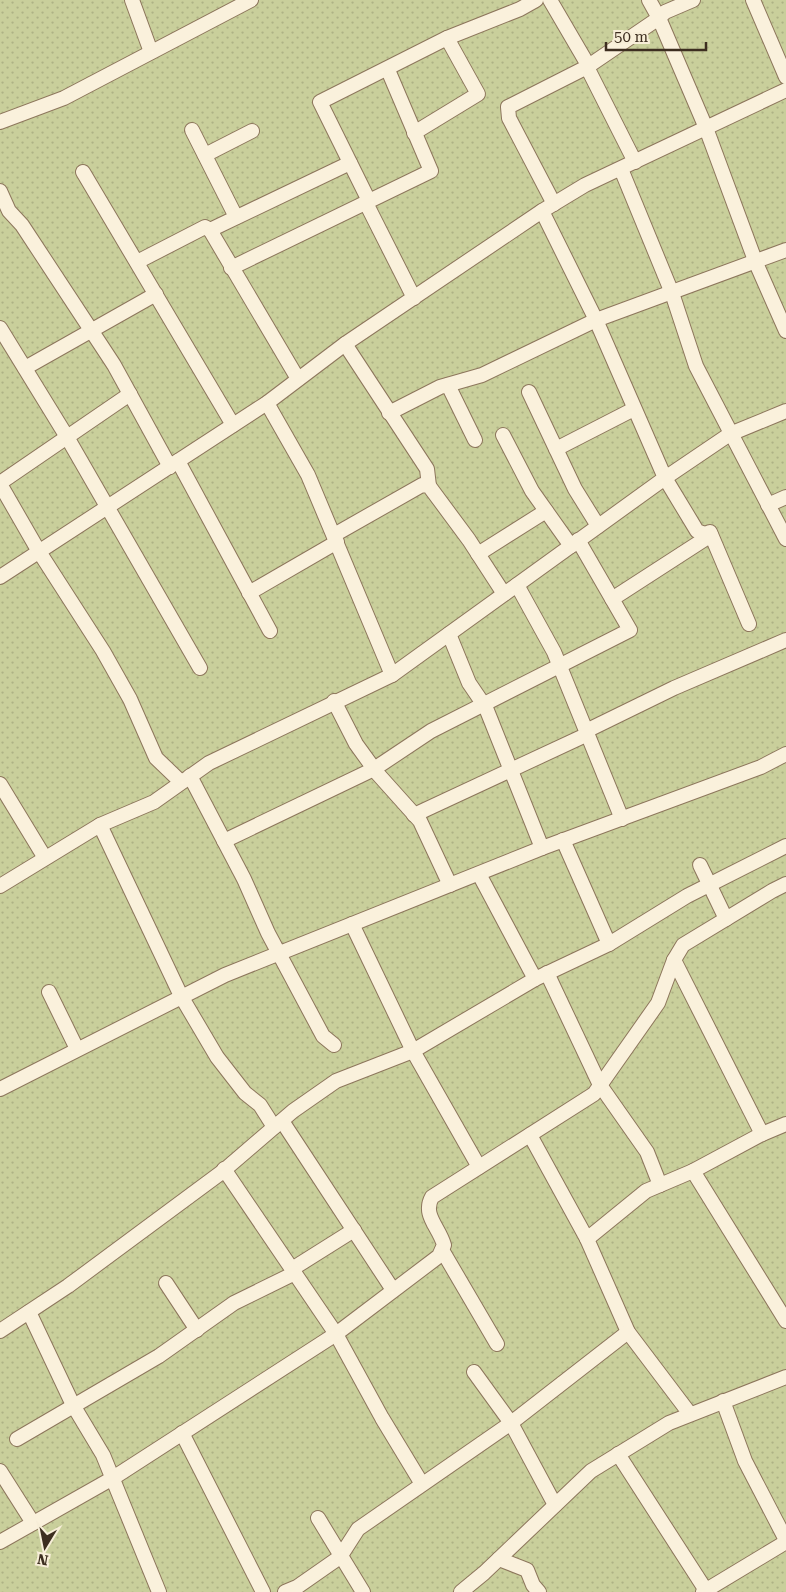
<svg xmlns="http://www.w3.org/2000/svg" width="786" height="1592" viewBox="0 0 786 1592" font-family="'Roboto Serif',serif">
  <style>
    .grass { fill: url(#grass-dots) }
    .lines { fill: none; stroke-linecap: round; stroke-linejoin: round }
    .minor-casing { stroke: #8d765c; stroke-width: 16 }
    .minor { stroke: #faf1dc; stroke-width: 14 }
  </style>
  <defs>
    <pattern id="grass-dots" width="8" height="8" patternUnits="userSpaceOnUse" patternTransform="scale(1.25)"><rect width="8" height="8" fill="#c9cf9b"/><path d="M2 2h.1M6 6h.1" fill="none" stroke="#aeb285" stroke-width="1.8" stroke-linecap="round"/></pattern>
  </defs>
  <rect width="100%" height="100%" fill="#f0e4c8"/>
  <rect class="grass" x="0" y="0" width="786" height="1592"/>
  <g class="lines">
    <g class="minor-casing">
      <g id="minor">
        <path d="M132,0l19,52"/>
        <path d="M550,0l38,65"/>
        <path d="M693,0l-28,12 -6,6 47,110 50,135 30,68"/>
        <path d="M753,0l33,77"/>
        <path d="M587,67l48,95"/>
        <path d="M0,122l64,-24 187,-98"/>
        <path d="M192,130l44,87"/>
        <path d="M414,133l64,-39 -31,-56"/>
        <path d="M205,155l47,-24"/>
        <path d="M621,169l51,124 24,73 90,173"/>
        <path d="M83,172l150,253"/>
        <path d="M0,191l9,20 13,14 92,140 56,102"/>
        <path d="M369,201l-49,-99 127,-64 73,-29 16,-9"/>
        <path d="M366,203l48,95"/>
        <path d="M554,204l-45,-86 -1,-11 79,-40 72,-49 -10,-18"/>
        <path d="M542,211l54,109 69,158 32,53 8,3 5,-2 39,92"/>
        <path d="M210,230l88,149"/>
        <path d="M137,262l68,-35 5,3 140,-67"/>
        <path d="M231,268l200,-97 -43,-101"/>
        <path d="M0,328l67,109 133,231"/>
        <path d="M345,344l82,125 2,17"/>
        <path d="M25,368l131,-74"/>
        <path d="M448,385l27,55"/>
        <path d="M529,392l46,97 23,37"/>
        <path d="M267,403l41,72 84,200"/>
        <path d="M389,413l51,-26 42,-12 114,-55 190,-70"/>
        <path d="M503,435l29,56 39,55"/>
        <path d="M556,449l78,-40"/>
        <path d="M178,461l92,170"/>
        <path d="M0,483l130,-89"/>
        <path d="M0,484l38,66 65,101 27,48 26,59 25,24"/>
        <path d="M768,505l18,-8"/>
        <path d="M334,535l88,-50 7,1 40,54 35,54"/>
        <path d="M478,554l68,-43"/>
        <path d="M0,577l267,-174 78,-59 197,-133 43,-26 201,-95"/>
        <path d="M517,585l37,67 68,167"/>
        <path d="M249,593l88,-51"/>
        <path d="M612,599l99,-64"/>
        <path d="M449,634l20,49 17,25 56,140"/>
        <path d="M334,701l22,43 21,29 43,48 30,64"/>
        <path d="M586,731l88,-43 112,-48"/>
        <path d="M190,776l54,103 24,54 55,103 11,9"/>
        <path d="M0,784l45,74"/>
        <path d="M414,815l174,-81"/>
        <path d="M100,825l81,171 36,61 28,36 15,12 14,22"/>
        <path d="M563,840l46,104"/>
        <path d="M224,841l150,-72 57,-38 199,-101 -52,-90"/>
        <path d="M700,865l26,54"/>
        <path d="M479,874l56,105"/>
        <path d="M0,886l100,-61 54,-23 55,-39 183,-88 273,-197 65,-44 56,-23"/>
        <path d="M352,924l61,127 66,116"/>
        <path d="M674,960l88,174"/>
        <path d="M547,973l53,112 47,67 13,33"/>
        <path d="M49,992l28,57"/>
        <path d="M0,1089l225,-114 317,-127 219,-81 25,-13"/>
        <path d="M282,1121l111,169"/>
        <path d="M530,1135l57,104"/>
        <path d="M224,1169l112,165 46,84 40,66"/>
        <path d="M693,1171l93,150"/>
        <path d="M442,1250l55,94"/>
        <path d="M292,1269l62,-39"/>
        <path d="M166,1283l31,47"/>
        <path d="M29,1312l44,93 30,50 56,137"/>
        <path d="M0,1331l68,-45 154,-114 71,-61 43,-30 77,-30 122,-72 74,-35 78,-48 99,-50"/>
        <path d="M474,1372l37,51 44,82"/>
        <path d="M723,1401l22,60 41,79"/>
        <path d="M690,1414l-62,-82 -41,-93 59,-48 47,-20 69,-37 24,-10"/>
        <path d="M182,1433l81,159"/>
        <path d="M17,1439l142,-83 75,-53 61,-30"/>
        <path d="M618,1454l89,138"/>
        <path d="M0,1471l33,52"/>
        <path d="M318,1518l45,74"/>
        <path d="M0,1542l113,-64 223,-144 103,-78 5,-11c-5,-18 -22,-30 -12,-48l162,-103 64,-91 16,-43 9,-15 89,-54 14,-7"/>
        <path d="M499,1559l28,11 6,15 6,7"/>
        <path d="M285,1592l12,-5 43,-30 18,-28 153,-106 117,-91"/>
        <path d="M461,1592l23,-19 107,-102 78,-48 117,-46"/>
        <path d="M703,1592l83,-50"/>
      </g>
    </g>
    <use href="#minor" class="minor"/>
  </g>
  <g transform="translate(45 1547) rotate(190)" stroke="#f7eed8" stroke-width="4" paint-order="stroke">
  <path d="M0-4L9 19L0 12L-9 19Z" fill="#3d2e20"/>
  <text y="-8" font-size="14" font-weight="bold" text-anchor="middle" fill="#3d2e20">N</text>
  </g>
  <path d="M606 42v8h100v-8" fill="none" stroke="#3d2e20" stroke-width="2.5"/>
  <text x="614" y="42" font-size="15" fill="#3d2e20" stroke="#f7eed8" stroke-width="4" paint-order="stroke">50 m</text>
</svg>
